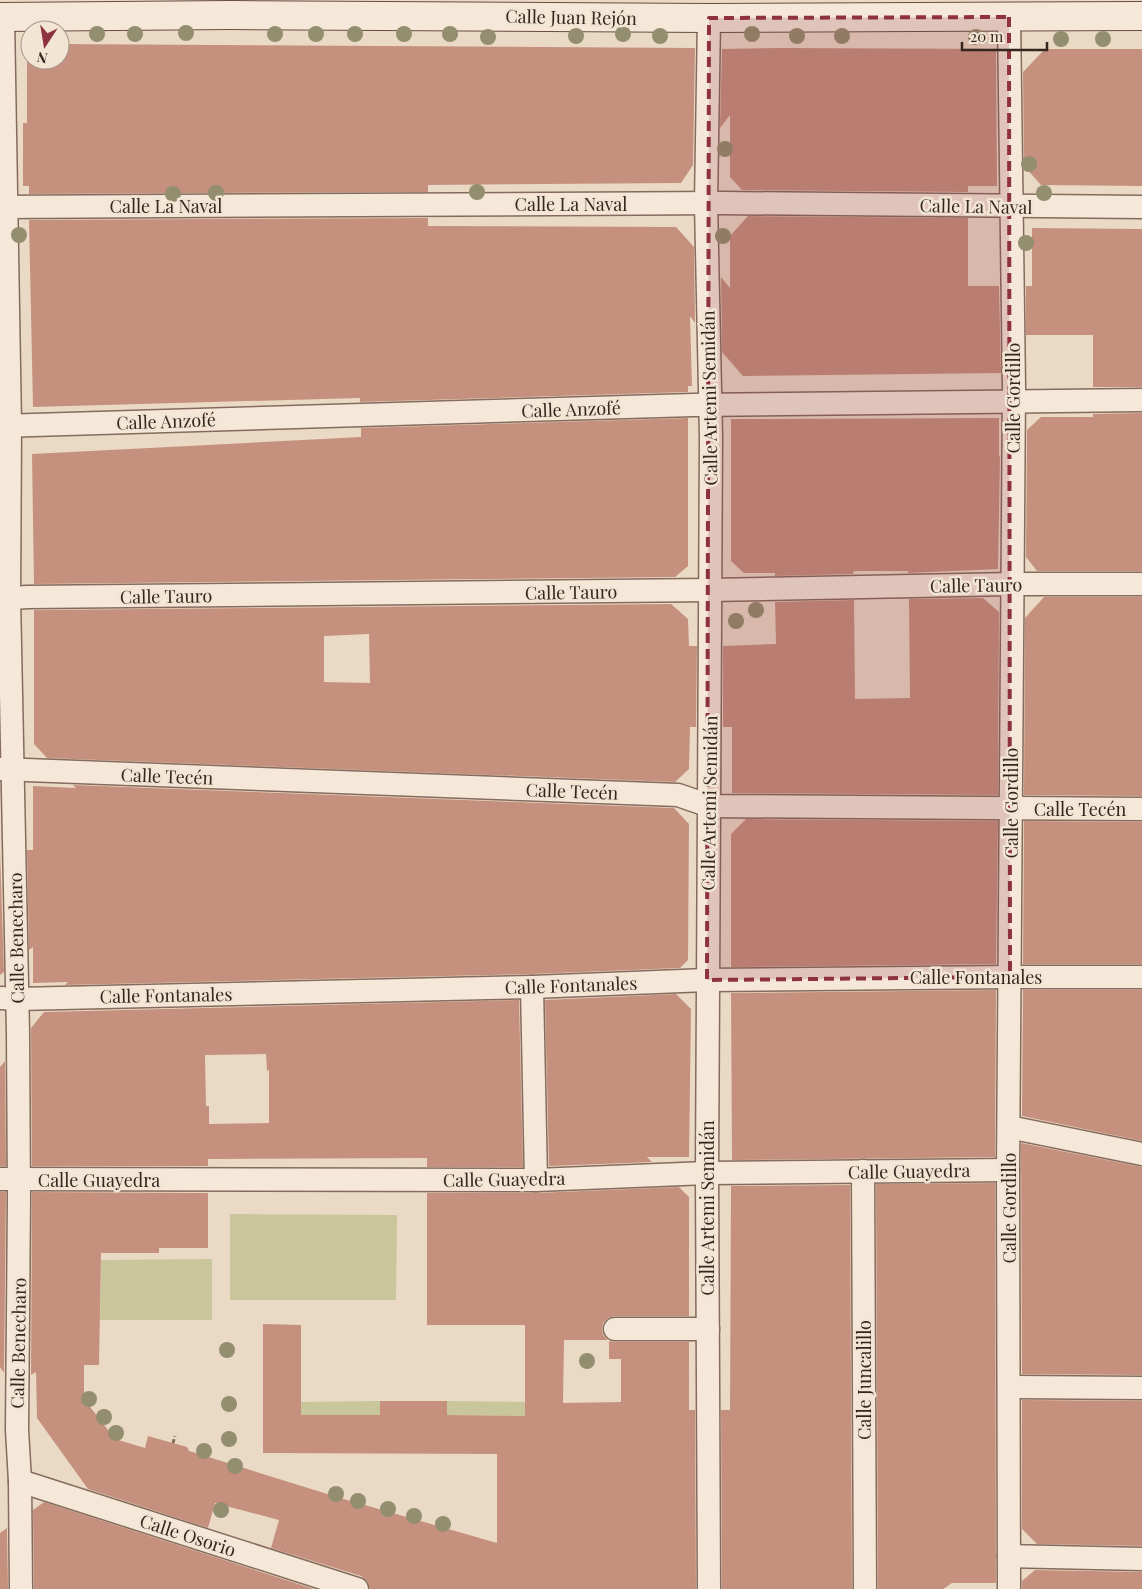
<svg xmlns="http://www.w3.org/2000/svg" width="1142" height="1589" viewBox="0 0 1142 1589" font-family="'Playfair Display',serif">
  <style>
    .green { fill: #c8c69a }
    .building { fill: #c5917e; fill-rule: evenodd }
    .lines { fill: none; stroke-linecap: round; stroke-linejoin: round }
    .street-casing { stroke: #846b5d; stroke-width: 25 }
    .secondary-casing { stroke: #664d40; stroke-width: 30 }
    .path { stroke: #846b5d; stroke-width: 3; stroke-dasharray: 4 2.5; stroke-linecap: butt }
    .street { stroke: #f6e8d8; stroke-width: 22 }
    .secondary { stroke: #f6e8d8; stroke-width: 28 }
    .tree { fill: #938e6f }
    .marked { fill: #8e3240; fill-opacity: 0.2; stroke: #8e3240; stroke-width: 4; stroke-dasharray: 10 6; stroke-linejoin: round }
    .labels { text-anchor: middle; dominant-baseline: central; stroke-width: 5; stroke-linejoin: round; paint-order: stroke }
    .street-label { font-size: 18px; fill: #35261f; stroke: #f2e5d4 }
  </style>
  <rect width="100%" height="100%" fill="#eadac5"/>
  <g class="green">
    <path d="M230,1214l167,1 -1,85h-166z"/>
    <path d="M212,1259v61h-112l1,-60z"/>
    <path d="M380,1401v14h-79v-13z"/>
    <path d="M447,1401l78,1v14l-78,-1z"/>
  </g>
  <g class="building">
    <path d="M60,44l635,4 -2,117 -12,18 -253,2v7l-399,2v-8h-6v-63h4v-69l3,-1v7h30z"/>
    <path d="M780,48l216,1 1,137h-29v6l-226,-2 -12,-13v-62l-10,13 2,-79z"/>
    <path d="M1045,49h97v137l-101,-1 -17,-19 -1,-94z"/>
    <path d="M748,216l220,2v68h31l2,87 -258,3 -21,-24 -1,-75 9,11v-52z"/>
    <path d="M428,218v8l248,1 18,20 1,76 -5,-7 2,70h-4v6l-328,10v-4l-327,9 -4,-187z"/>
    <path d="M1032,228l110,1v158h-49v-52h-67v-49h6z"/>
    <path d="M1142,413v158h-105l-11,-14 1,-127 14,-13h52v-3z"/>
    <path d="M688,418v148l-13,11 -641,7 -2,-130 329,-17v-9z"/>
    <path d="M999,418v39l1,-1 -2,113 -90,4v-2h-52l-3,1v2l-78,2v-3h-31l-13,-12v-142z"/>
    <path d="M1044,597h98v199l-118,-1 1,-177z"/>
    <path d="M983,598l16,14 -1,183 -266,-2v-66h-9v-81l53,-2 -1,-42 79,-2 1,99 55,-1 -1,-99z"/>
    <path d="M671,604l17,15 1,27h8l-1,81h-6l-1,42 -14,13 -628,-24 -13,-14v-134zM369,634l1,49 -46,-1v-46z"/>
    <path d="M73,785l601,23 15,16 -1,136 -8,8 -148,6 -467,11 3,-3 -35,1v-36l-4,3 -2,-100h6v-64l43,2z"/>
    <path d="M746,819l252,2 -2,143 -265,3v-133z"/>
    <path d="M1024,821l118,1v142h-119z"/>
    <path d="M0,851l4,121 -4,3z"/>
    <path d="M996,990l-1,167 -263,3 -1,-167z"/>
    <path d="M1023,990h119v151l-120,-25z"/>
    <path d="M676,994l15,15 -2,148h-42l5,5 -103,4 -4,-166z"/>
    <path d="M519,1000l4,167h-96v-9l-219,1v7h-176l-1,-138 13,-16zM266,1054l1,17 2,-1v53l-60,1v-18h-3l-1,-51z"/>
    <path d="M5,1061l1,105h-6v-99z"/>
    <path d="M1021,1143l121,24v208l-120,-1z"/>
    <path d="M995,1183l1,400h-44l-9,6h-65l-2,-405z"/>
    <path d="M850,1185l2,404h-130l-1,-179h9l1,-224z"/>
    <path d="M679,1187l10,10v119h-74l-7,2 -5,5 -1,6 1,6 5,5h-44l-1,63 58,-1v-43h-12v-18l6,1h74v68h6l1,179h-326l-3,-8 -6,-5 -90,-28 8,-28 -64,-17 -7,25 -120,-39 -51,-71 -1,-46 -5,3 1,-183 176,1v55h-49v5h-58l-2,112h-15v34l31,40 30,9 3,-12 39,11 2,4 148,46 160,46v-89l-234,-1v-129l38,1v90h79v-14h67v14l78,1v-91h-98v-132h109z"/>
    <path d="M0,1192h6l-2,181 -4,-6z"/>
    <path d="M1022,1400l120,1v145l-105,-2 -15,-15z"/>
    <path d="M44,1502l270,87h-280l-1,-79z"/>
    <path d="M7,1528l1,61h-8v-56z"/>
    <path d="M1035,1570l107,2v17h-120v-8z"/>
  </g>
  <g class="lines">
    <g class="street-casing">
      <g id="street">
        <path d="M3,17l7,409 -1,172 9,435 1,166 -2,231 3,51 1,108"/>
        <path d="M1009,17l5,372 -6,781 1,419"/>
        <path d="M709,18l-3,185 5,234 -4,736 2,416"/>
        <path d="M0,207l723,-4 419,4"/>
        <path d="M0,426l693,-21 449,-5"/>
        <path d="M0,599l27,-2 683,-7 303,-6h129"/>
        <path d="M0,769l678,26 32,11 432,3"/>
        <path d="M532,987l4,193"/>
        <path d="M0,998l18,1 514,-12 175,-7 303,-3h132"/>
        <path d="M1009,1127l133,27"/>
        <path d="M863,1171l2,418"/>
        <path d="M0,1179l536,1 171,-7 301,-3"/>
        <path d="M615,1329h93"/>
        <path d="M1009,1387l133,1"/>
        <path d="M20,1481l337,108"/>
        <path d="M1009,1556l133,3"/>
      </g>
    </g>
    <g class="secondary-casing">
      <path id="secondary" d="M0,17l230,-2 479,3 433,-2"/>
    </g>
    <path class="path" d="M173,1443l2,-7"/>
    <use href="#street" class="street"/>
    <use href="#secondary" class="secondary"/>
  </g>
  <g class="tree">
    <circle cx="186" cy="33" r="8"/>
    <circle cx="97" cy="34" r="8"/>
    <circle cx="135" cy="34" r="8"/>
    <circle cx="275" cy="34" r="8"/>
    <circle cx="316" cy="34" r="8"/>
    <circle cx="355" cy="34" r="8"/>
    <circle cx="404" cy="34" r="8"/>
    <circle cx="450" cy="34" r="8"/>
    <circle cx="623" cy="34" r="8"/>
    <circle cx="752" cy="34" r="8"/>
    <circle cx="576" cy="36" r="8"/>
    <circle cx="660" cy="36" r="8"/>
    <circle cx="797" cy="36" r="8"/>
    <circle cx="842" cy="36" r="8"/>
    <circle cx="488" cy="37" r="8"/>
    <circle cx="976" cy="37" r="8"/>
    <circle cx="1061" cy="39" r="8"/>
    <circle cx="1103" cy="39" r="8"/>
    <circle cx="725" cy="149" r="8"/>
    <circle cx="1029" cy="164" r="8"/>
    <circle cx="477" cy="192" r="8"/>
    <circle cx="216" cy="193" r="8"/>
    <circle cx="1044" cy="193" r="8"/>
    <circle cx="173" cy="194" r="8"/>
    <circle cx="19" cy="235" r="8"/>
    <circle cx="723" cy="236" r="8"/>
    <circle cx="1026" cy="243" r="8"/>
    <circle cx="756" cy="610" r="8"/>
    <circle cx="736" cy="621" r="8"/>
    <circle cx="227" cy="1350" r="8"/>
    <circle cx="587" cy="1361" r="8"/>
    <circle cx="89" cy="1399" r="8"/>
    <circle cx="229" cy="1404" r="8"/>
    <circle cx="104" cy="1417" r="8"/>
    <circle cx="116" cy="1433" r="8"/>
    <circle cx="229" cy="1439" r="8"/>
    <circle cx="204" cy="1451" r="8"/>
    <circle cx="235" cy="1466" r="8"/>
    <circle cx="336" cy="1494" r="8"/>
    <circle cx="358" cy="1501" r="8"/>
    <circle cx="388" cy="1509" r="8"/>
    <circle cx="221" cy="1510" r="8"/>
    <circle cx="414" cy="1516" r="8"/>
    <circle cx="443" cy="1524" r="8"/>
  </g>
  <path class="marked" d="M1009,17l1,960 -303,3 2,-962z"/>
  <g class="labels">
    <g class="street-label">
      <text transform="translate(571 17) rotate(1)">Calle Juan Rejón</text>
      <text x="571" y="204">Calle La Naval</text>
      <text x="166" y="206">Calle La Naval</text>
      <text transform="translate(976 206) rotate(1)">Calle La Naval</text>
      <text transform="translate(709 398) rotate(-91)">Calle Artemi Semidán</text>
      <text transform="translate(1013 398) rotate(-90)">Calle Gordillo</text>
      <text transform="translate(571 409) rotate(-2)">Calle Anzofé</text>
      <text transform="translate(166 421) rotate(-2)">Calle Anzofé</text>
      <text transform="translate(976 585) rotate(-1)">Calle Tauro</text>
      <text transform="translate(571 592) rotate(-1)">Calle Tauro</text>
      <text transform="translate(166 596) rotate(-1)">Calle Tauro</text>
      <text transform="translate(167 776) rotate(2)">Calle Tecén</text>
      <text transform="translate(572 791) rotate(2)">Calle Tecén</text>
      <text transform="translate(709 803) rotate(-89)">Calle Artemi Semidán</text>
      <text transform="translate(1011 803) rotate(-90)">Calle Gordillo</text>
      <text x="1080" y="809">Calle Tecén</text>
      <text transform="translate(16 938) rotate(-91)">Calle Benecharo</text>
      <text x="976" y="977">Calle Fontanales</text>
      <text transform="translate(571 985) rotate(-2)">Calle Fontanales</text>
      <text transform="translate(166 995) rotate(-1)">Calle Fontanales</text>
      <text transform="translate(909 1171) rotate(-1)">Calle Guayedra</text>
      <text transform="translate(504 1179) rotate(-1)">Calle Guayedra</text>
      <text x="99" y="1180">Calle Guayedra</text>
      <text transform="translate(707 1208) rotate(-90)">Calle Artemi Semidán</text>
      <text transform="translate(1009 1208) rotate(-90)">Calle Gordillo</text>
      <text transform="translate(18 1343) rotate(-89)">Calle Benecharo</text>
      <text transform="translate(864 1380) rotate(-90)">Calle Juncalillo</text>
      <text transform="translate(188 1535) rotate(18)">Calle Osorio</text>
    </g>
  </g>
  <g transform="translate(45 45) rotate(192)"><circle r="24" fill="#f2e5d4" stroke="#a6998c"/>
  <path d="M0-4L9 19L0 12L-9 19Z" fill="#8e3240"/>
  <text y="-8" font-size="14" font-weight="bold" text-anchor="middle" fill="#35261f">N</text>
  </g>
  <path d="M962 42v8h85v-8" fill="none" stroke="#35261f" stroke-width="2.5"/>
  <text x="970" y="42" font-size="15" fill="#35261f" stroke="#f2e5d4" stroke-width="4" paint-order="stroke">20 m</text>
</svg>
